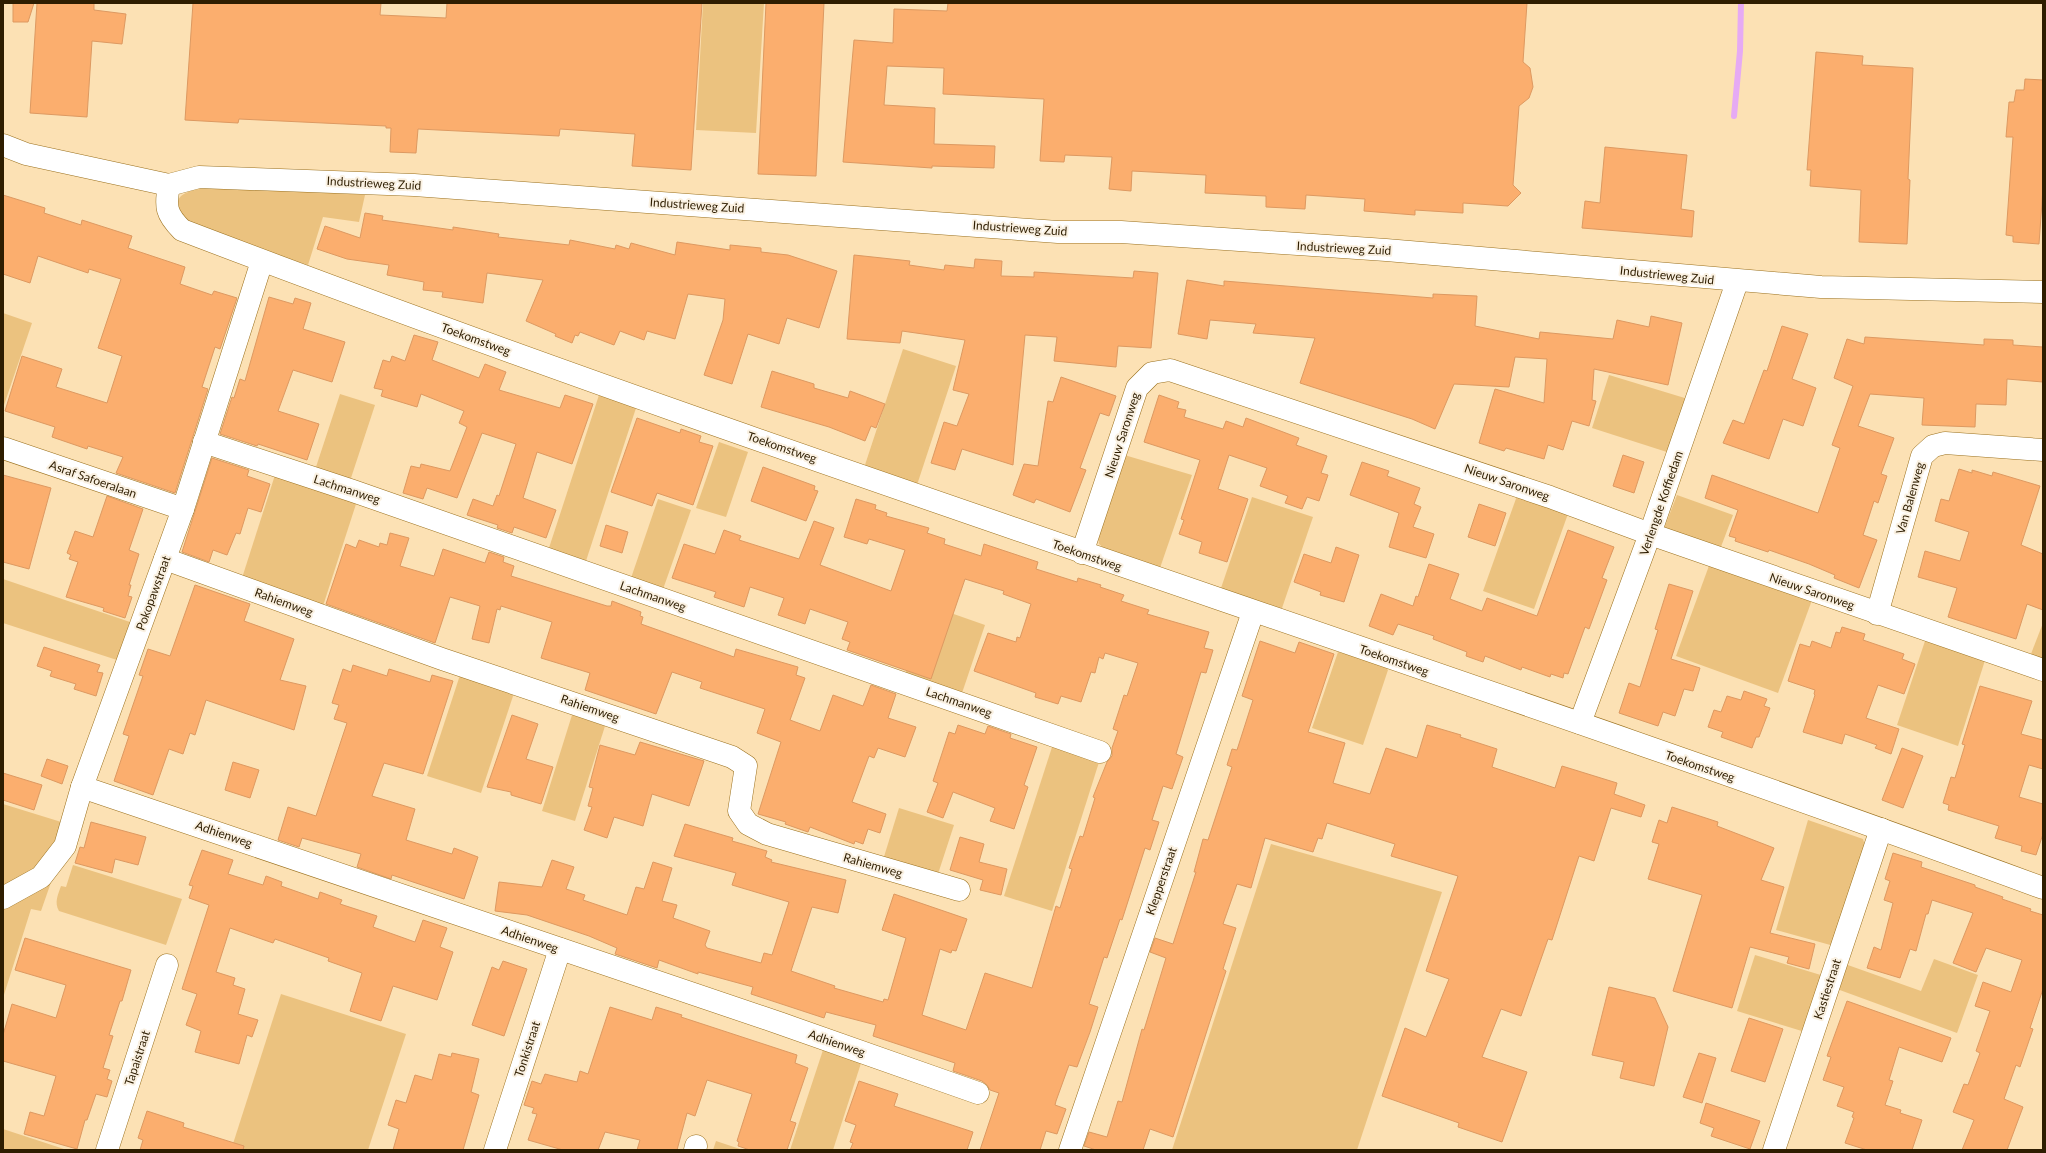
<svg xmlns="http://www.w3.org/2000/svg" width="2046" height="1153" viewBox="0 0 2046 1153" font-family="Lato,sans-serif">
  <style>
    .green { fill: #ebc27f }
    .lines { fill: none; stroke-linecap: round; stroke-linejoin: round }
    .stream { stroke: #e6aaf4; stroke-width: 6 }
    .building { fill: #fbae6e; stroke: #dd9961 }
    .minor-casing { stroke: #9b711e; stroke-width: 23 }
    .minor { stroke: #fff; stroke-width: 22 }
    .labels { text-anchor: middle; dominant-baseline: central; stroke-width: 4; stroke-linejoin: round; paint-order: stroke }
    .street-label { font-size: 12px; fill: #2e1d00; stroke: #faf1e2 }
  </style>
  <rect width="100%" height="100%" fill="#fce1b4"/>
  <g class="green">
    <path d="M703,3h61l-8,130 -60,-3z"/>
    <path d="M233,186l132,9 -6,27 -36,-5 -15,48 -116,-38c-40,-40 14,-39 41,-41z"/>
    <path d="M3,313l29,10 -29,85z"/>
    <path d="M903,349l53,17 -39,119 -53,-17z"/>
    <path d="M1609,375l79,24 -18,54 -78,-25z"/>
    <path d="M340,394l35,11 -25,76 -35,-11z"/>
    <path d="M599,395l37,13 -51,156 -37,-13z"/>
    <path d="M719,442l29,10 -22,65 -30,-9z"/>
    <path d="M1121,454l71,21 -32,93 -54,-18 -7,-6 -1,-10z"/>
    <path d="M275,475l82,26 -34,105 -81,-28z"/>
    <path d="M1518,493l51,18 -35,98 -51,-18z"/>
    <path d="M1677,495l56,20 -14,37 -55,-20 1,-6z"/>
    <path d="M1252,497l61,20 -32,94 -61,-20z"/>
    <path d="M658,499l33,11 -29,82 -32,-11z"/>
    <path d="M1710,563l102,37 -34,93 -102,-37z"/>
    <path d="M3,579l127,43 -13,38 -114,-37z"/>
    <path d="M928,605l57,20 -24,71 -57,-19z"/>
    <path d="M2043,623v41l-14,-5z"/>
    <path d="M1926,638l60,19 -28,89 -61,-21z"/>
    <path d="M1338,652l46,13 4,5 -25,75 -51,-17z"/>
    <path d="M461,672l54,18 -34,103 -54,-17z"/>
    <path d="M572,715l33,11 -30,95 -33,-10z"/>
    <path d="M1053,744l47,15 -48,152 -48,-15z"/>
    <path d="M3,804l68,21 -30,86 -10,-2 -28,89z"/>
    <path d="M899,808l55,17 -17,52 -54,-17z"/>
    <path d="M1808,820l55,19 2,7 -31,100 -58,-16z"/>
    <path d="M1271,844l171,48 -85,258h-185z"/>
    <path d="M73,865l109,34 -16,46 -107,-34c-5,-9 -1,-16 2,-25l5,1z"/>
    <path d="M1755,955l69,21 -19,56 -68,-21z"/>
    <path d="M1934,959l44,16 -21,58 -120,-44 8,-25 76,27z"/>
    <path d="M281,994l125,40 -38,116h-137z"/>
    <path d="M825,1044l38,13 -30,93h-43z"/>
    <path d="M3,1129l64,21h-64z"/>
    <path d="M716,1141l27,9h-30z"/>
  </g>
  <g class="lines">
    <path class="stream" d="M1734,116l6,-65 1,-48"/>
  </g>
  <g class="building">
    <path d="M13,3h21l-6,19h-15z"/>
    <path d="M37,3h57v7l32,4 -4,30 -30,-3 -5,76 -57,-4z"/>
    <path d="M193,3h188l-1,12 66,3 1,-15h255l-11,167 -59,-4 3,-32 -75,-5 -1,7 -141,-7 -2,24 -26,-1 1,-24h-5v-2l-147,-7 -1,4 -53,-3z"/>
    <path d="M766,3h58l-8,173 -58,-2z"/>
    <path d="M948,3h579l-4,59 7,6 3,19 -4,11 -10,8 -6,79 8,8 -13,13 -45,-3v10l-48,-3v5l-51,-4 1,-12 -59,-4 -1,14 -39,-2v-11l-61,-3 1,-18 -74,-4 -1,20 -22,-2 3,-32 -47,-2 -1,7 -24,-1 4,-62 -101,-5 1,-26 -57,-2 -3,39 51,3 -1,36 61,2 -1,22 -62,-2v2l-89,-6 11,-122 39,3 1,-34 53,2z"/>
    <path d="M1816,52l47,4 -1,9 51,3 -5,111 2,1 -3,64 -48,-2 2,-52 -51,-4 1,-16h-4z"/>
    <path d="M2025,79l18,1v108l-4,56 -26,-2v-6l-7,-1 7,-98h-7l3,-35h5l2,-12h8z"/>
    <path d="M1605,147l82,8 -6,54 13,2 -2,26 -110,-9 3,-27 15,2z"/>
    <path d="M3,195l42,13 -1,5 37,12 1,-5 50,16 -4,12 57,19 -5,17 32,11 2,-4 23,7 -17,51 -5,-2 -13,40 6,2 -33,104 -59,-20 7,-16 -35,-11 -1,3 -35,-12 3,-10 -50,-16 17,-55 40,13 -6,18 51,16 15,-47 -24,-8 23,-69 -32,-10 -1,4 -50,-17 -8,27 -27,-9z"/>
    <path d="M365,213l18,3 -1,4 71,10v-3l46,7 -1,3 71,8 1,-5 45,9 1,-4 13,4 2,-6 44,12 2,-13 53,8v-5l31,3v4l27,3 49,16 -18,57 -32,-10 -8,26 -31,-10 -16,50 -28,-9 19,-55 2,-21 -37,-5 -13,45 -28,-8 -3,9 -24,-9 -6,14 -34,-13 -2,4 -3,-1 -3,8 -17,-7 1,-2 -30,-13 17,-41 -56,-7 -4,30 -41,-6 1,-5 -20,-2 1,-8 -37,-7 2,-10 -42,-6 -30,-10 8,-23 35,12z"/>
    <path d="M854,255l56,6 -1,4 35,5 1,-5 29,3 1,-9 27,2 -1,15 33,1v-5l99,6 1,-7 24,2 -7,75 -33,-2 -2,21 -62,-6 3,-24 -32,-2 -12,130 -51,-16 -7,21 -24,-7 13,-41 13,4 12,-32 -16,-4 12,-50 -63,-9 -2,12 -53,-4z"/>
    <path d="M1187,280l37,6v-5l209,17v-4l44,2 -2,30 64,13 1,-7 73,7 4,-19 32,7 2,-11 31,7 -14,62 -74,-16 -2,31 4,1 -7,25 -17,-5 -9,29 -15,-5 -4,14 -38,-11 -2,3 -25,-8 16,-54 49,14 3,-44 -32,-2 -6,30 -55,-3 -19,45 -23,-10 -112,-36 15,-45 -62,-5 3,-9 -46,-4 -3,19 -29,-5z"/>
    <path d="M269,297l24,7 2,-6 16,5 -8,26 42,13 -13,40 -39,-12 -15,41 41,13 -12,36 -49,-16 -1,2 -37,-12 12,-37 2,1 6,-19 5,2z"/>
    <path d="M1782,326l26,8 -16,45 24,9 -13,38 -20,-7 -14,40 -46,-16 10,-23 11,4 20,-54 3,1z"/>
    <path d="M414,335l24,7 -6,18 47,18 6,-14 21,8 -7,18 61,18 5,-13 28,9 -21,60 -35,-12 -14,46 33,12 -10,28 -32,-11 -2,6 -15,-5 1,-3 -31,-10 6,-16 20,7 4,-11 2,1 17,-52 -34,-11 -25,65 -30,-10 -4,11 -20,-6 8,-27 9,2 1,-4 29,7 17,-44 -8,-4 5,-12 -43,-17 -4,13 -36,-11 2,-6 -9,-2 9,-28 7,2 2,-6 13,5z"/>
    <path d="M1865,337l119,8v-6l29,1v5l30,2v35l-36,-3 -1,26 -30,-1 -1,23 -53,-2 2,-27 -54,-4 -12,32 36,12 -13,36 6,2 -9,27 -4,-2 -11,34 14,5 -18,48 -25,-10 1,-3 -26,-11 -40,-14 -1,2 -33,-11 1,-3 -7,-2 9,-26 -33,-12 7,-23 106,38 22,-65 -8,-3 21,-59 -19,-8 13,-39 17,5z"/>
    <path d="M772,371l42,13v4l34,10 2,-7 35,13 -9,24 -5,-2 -6,15 -36,-14 -68,-20z"/>
    <path d="M1061,377l55,19 -7,20 -9,-3 -20,55 6,2 -16,42 -34,-13 -2,4 -21,-8 11,-31 14,2 10,-65 5,1z"/>
    <path d="M1159,395l20,7 -2,6 9,2 -2,7 39,12 3,-8 17,6 3,-9 53,20 -3,7 31,11 -6,17 7,2 -9,26 -12,-4 -5,12 -17,-6 3,-7 -28,-10 7,-18 -38,-13 -11,34 30,10 -21,63 -28,-9 3,-11 -23,-8 5,-14 -3,-1 19,-59 -56,-18z"/>
    <path d="M637,418l43,15 1,-4 20,7 -2,6 14,4 -20,59 -36,-12 -5,13 -41,-14z"/>
    <path d="M1623,455l21,7 -10,31 -21,-7z"/>
    <path d="M212,458l37,12 -2,6 23,8 -9,28 -13,-4 -8,26 -4,-1 -9,22 -14,-5 -4,12 -27,-10z"/>
    <path d="M1362,462l27,9 -2,5 33,12 -6,16 7,3 -8,20 21,7 -8,24 -37,-11 10,-34 -49,-18z"/>
    <path d="M763,467l52,19 -1,4 4,1 -12,30 -55,-20z"/>
    <path d="M1959,469l13,4v-3l20,6 1,-4 47,14 -19,59 22,9v56l-16,-6 -11,35 -68,-22 9,-29 -39,-11 7,-26 35,10 9,-29 -34,-11 6,-22 8,2z"/>
    <path d="M3,475l48,13 -22,81 -26,-7z"/>
    <path d="M107,496l36,13 -14,41 10,4 -10,31h2l-3,11 4,1 -7,21 -22,-7 1,-3 -38,-11 12,-35 -9,-3 2,-4 -4,-2 8,-22 18,6z"/>
    <path d="M856,499l20,6 -1,4 12,4 -1,3 43,12 -2,5 18,6 -1,5 37,12 3,-12 54,18 -2,7 41,13 1,-4 23,7 -1,2 24,8 -3,6 28,9 -2,4 62,18 -5,16 9,2 -7,23 -5,-1 -25,82 7,3 -11,32 -9,-3 -11,34 7,2 -9,28 -5,-2 -23,72 -2,-1 -13,39 -3,-1 -15,47 9,3 -8,25 -13,35 -8,-2 -13,36 -1,4 11,4 -9,25 -11,-3 -6,19h-60l19,-57 -9,-3 -3,-5 -5,-4 -29,-10 2,-8 -82,-27 3,-11 -50,-13 -2,6 -73,-24 2,-7 -55,-15v2l-39,-14 -2,8 -42,-14 2,-6 -28,-12 -62,-21 -32,-4 4,-29 43,5 10,-27 22,7 -8,22 19,6 -2,5 44,15 9,-28 8,2 9,-27 19,6 -10,33 15,4 -4,13 37,13 -5,14 2,3 54,15 3,-10 8,2 17,-53 -57,-17 4,-12 -62,-17 11,-32 48,14 -1,3 35,10 -2,6 7,3 -1,2 75,18 -8,33 -26,-6 -21,64 44,15 -1,2 49,14 1,-3 4,1 18,-62 -24,-8 12,-36 73,25 -11,32 -4,-1 -1,3 -11,-4 -18,66 44,15 19,-57 47,15 24,-82 4,2 12,-39 -3,-1 11,-32 3,1 12,-39 -2,-1 14,-35 5,-6v-8l6,-17 -5,-2 11,-34 3,1 11,-33 -33,-10 -2,6 -4,-2 -4,16 -4,-1 -10,30 -20,-6 -3,8 -23,-7 1,-4 -62,-22 14,-38 28,9 1,-5 3,1 11,-34 -28,-10 1,-3 -39,-12 -34,100 -84,-29 3,-8 -8,-3 6,-17 -38,-13 -5,15 -27,-9 6,-17 -34,-11 -6,20 -30,-10 2,-5 -44,-14 12,-34 31,10 9,-24 17,6 -2,4 60,19 15,-38 20,7 -14,37 71,26 14,-41 -36,-11 -2,5 -23,-7z"/>
    <path d="M1479,504l27,9 -11,33 -27,-9z"/>
    <path d="M606,525l22,7 -6,21 -22,-7z"/>
    <path d="M1568,530l46,17 -12,31 5,2 -18,49 -4,-2 -17,47 -4,-1 -1,5 -12,-4 -1,3 -28,-10 -1,3 -36,-14 -2,6 -17,-6 1,-4 -34,-13 1,-3 -36,-12 -5,11 -24,-9 12,-32 32,12 3,-10 2,1 11,-33 30,10 -9,25 32,12 5,-13 50,18z"/>
    <path d="M390,533l19,5 -9,28 34,10 9,-27 42,14 4,-11 15,5 -1,5 11,4 -3,10 96,30h4l1,-5 29,11 -1,4 3,1 -2,7 93,33 2,-8 62,18 -2,8 9,3 -15,42 30,11 13,-36 30,11 8,-21 25,9 -8,24 28,9 -11,30 -27,-9 -4,10 -5,-2 -17,46 34,12 -6,19 -12,-4 -5,15 -8,-3 -1,3 -44,-17 -2,5 -23,-8 1,-2 -28,-8 23,-72 -24,-9 8,-24 -65,-21 2,-6 -30,-10 -16,42 -71,-24 5,-17 -49,-15 11,-36 -51,-16 -1,4 -3,-1 -8,34 -17,-4 8,-33 -30,-9 -15,46 -109,-39 20,-60 10,4 3,-8 20,7 1,-4 7,2z"/>
    <path d="M1336,547l23,8 -15,47 -24,-7 1,-3 -27,-10 10,-28 27,9z"/>
    <path d="M1669,584l24,7 -22,68 29,9 -7,23 -9,-2 -9,27 -12,-4 -5,14 -39,-13 10,-30 11,4 18,-57 -3,-1z"/>
    <path d="M195,585l55,19 -6,17 50,18 -14,41 26,6 -12,44 -88,-30 -11,35 -5,-2 -7,21 -14,-5 -16,46 -39,-14 15,-45 -6,-2 20,-58 -4,-1 9,-26 22,7z"/>
    <path d="M1842,627l23,7 -2,6 41,14 -2,5 13,5 -11,30 -26,-9 -12,33 33,11 -8,25 -16,-6 2,-3 -32,-11 -3,10 -39,-12 12,-37 -1,-1 1,-4 -27,-9 12,-37 10,3 2,-6 19,7 5,-16 4,1z"/>
    <path d="M1260,641l35,12 4,-11 35,12 -26,78 37,11 -12,40 37,11 16,-46 31,10 10,-33 34,10 -1,2 37,12 -5,18 63,21 7,-22 55,17 -3,11 31,11 -4,12 -30,-9 -17,53 -15,-5 -27,84 -4,-1 -27,77 -20,-7 -19,48 45,15 -25,70 -44,-15 1,-4 -77,-27 23,-68 21,9 23,-58 -23,-8 32,-95 -67,-20 4,-12 -68,-21 -5,16 -4,-1 -5,14 -48,-14 -14,50 -14,-4 -14,40 13,4 -13,41 3,2 -53,166 -23,-8 -7,21h-47l-12,-4 5,-14 18,5 11,-36 4,1 20,-73 2,1 22,-72 -16,-6 5,-14 18,6 23,-72h-2l9,-33 5,1 24,-73 -5,-2 5,-16 5,1 16,-50 -11,-4z"/>
    <path d="M44,647l56,18 -3,7 6,1 -7,23 -22,-7 2,-5 -26,-8 2,-5 -15,-5z"/>
    <path d="M353,665l34,11 2,-7 41,13 2,-7 21,6 -30,93 -39,-11 -12,33 43,13 -9,31 46,14 2,-6 24,9 -14,42 -72,-24 -1,4 -34,-12 4,-13 -59,-16 -3,9 -21,-7 10,-33 28,9 31,-93 -13,-4 5,-14 -7,-2 11,-34 8,3z"/>
    <path d="M1980,686l52,15 -11,33 22,6v29l-14,-4 -10,32 24,7v30l-7,21 -15,-4 1,-5 -27,-8 4,-12 -51,-16 1,-5 -6,-2 8,-26 4,1 10,-33 -3,-1z"/>
    <path d="M1744,691l23,8 -3,7 6,2 -11,29h-3l-4,11 -31,-11 2,-5 -15,-5 6,-17 7,2 6,-16 14,4z"/>
    <path d="M512,715l26,9 -12,35 27,8 -12,37 -30,-9v-3l-24,-5z"/>
    <path d="M958,725l27,9 3,-8 23,8 -1,4 27,9 -13,38 4,2 -14,42 -24,-8 5,-13 -42,-16 -10,26 -16,-6 11,-29 -5,-2 16,-49 6,2z"/>
    <path d="M640,742l64,19 -15,45 -37,-12 -9,32 -29,-9 -7,21 -23,-8 8,-23 -4,-1 5,-18 -4,-1 11,-42 35,10z"/>
    <path d="M1902,748l21,8 -20,52 -21,-8z"/>
    <path d="M47,759l21,7 -6,18 -21,-8z"/>
    <path d="M233,762l26,8 -9,28 -25,-8z"/>
    <path d="M3,773l39,12 -8,25 -31,-10z"/>
    <path d="M1672,807l46,15 -1,4 57,22 -13,32 23,7 -14,46 45,11 -6,25 -22,-6 2,-6 -39,-10 -18,61 -59,-17 29,-96 -54,-16 11,-35 -7,-2 7,-22 8,3z"/>
    <path d="M91,822l55,15 -8,28 -23,-6 -3,14 -37,-10 5,-16 4,1z"/>
    <path d="M960,837l24,7 -5,18 28,7 -6,26 -21,-5 3,-10 -33,-10z"/>
    <path d="M202,850l31,10 -5,14 35,11 3,-9 16,6 -1,4 37,13 2,-7 22,8 -2,4 37,12 -4,11 42,15 8,-22 24,8 -7,19 13,5 -16,48 -44,-14 -12,35 -31,-10 12,-38 -34,-12 1,-3 -54,-19 -2,4 -43,-15 -14,44 19,6 -2,7 12,4 -7,25 20,6 -6,17 -5,-2 -8,29 -44,-12 6,-21 -15,-6 11,-31 -15,-5 27,-84 -20,-7 4,-12 -4,-1z"/>
    <path d="M1893,853l29,9 -1,5 54,18v2l28,10 -1,2 29,10 -1,2 13,4v74l-13,39 3,1 -13,38 -4,-2 -12,34 19,8 -16,43h-45l12,-30 -21,-8 11,-28 4,1 12,-32 -4,-2 14,-40 -15,-5 8,-24 28,10 11,-32 -36,-12 -10,24 -23,-9 20,-50 -41,-13 -4,14h-2l-10,37 -6,-2 -10,29 -33,-10 7,-21 7,3 12,-47 -9,-3 6,-19 -5,-2z"/>
    <path d="M25,938l106,32 -9,31h-2l-11,34 4,1 -10,32 7,2 -3,9 5,2 -5,16 -11,-3 -9,26h-2l-8,29 -53,-15 6,-22 14,4 12,-40 -53,-15v-26l9,-31 44,14 10,-33 -51,-15z"/>
    <path d="M503,961l24,8 -23,67 -32,-11 20,-58 7,3z"/>
    <path d="M1609,987l46,11 13,29 -14,59 -34,-8 4,-16 -32,-7z"/>
    <path d="M1847,1001l104,37 -9,24 -43,-15 -10,33 4,1 -8,24 16,5 -1,3 22,7 -10,30h-45l-22,-7 9,-25 -2,-1 2,-5 -17,-6 7,-19 -21,-7 8,-23 -4,-1z"/>
    <path d="M610,1007l42,13 4,-13 26,8 -1,2 116,38 -2,8 13,5 -18,53 6,2 -9,27h-37l-12,-4 1,-4 -2,-1 15,-47 -45,-14 -12,36 -8,-3 -10,37h-40l3,-10 -35,-8 -7,18h-35l-35,-10 9,-26 -5,-1 2,-5 -10,-3 8,-24 9,3 4,-10 32,8 3,-11 8,3z"/>
    <path d="M1749,1018l34,11 -18,53 -34,-11z"/>
    <path d="M452,1053l27,6 -8,33 8,3 -16,55h-70l6,-21 -11,-4 8,-25 10,3 9,-28 17,5 7,-26 12,3z"/>
    <path d="M1699,1053l17,5 -14,45 -19,-6z"/>
    <path d="M859,1081l39,13 -4,12 79,26 -6,18h-117l3,-7 -3,-1 6,-17 -11,-4z"/>
    <path d="M1706,1103l54,18 -10,28 -39,-13 3,-8 -14,-5z"/>
    <path d="M147,1111l37,12 -1,4 61,19 -1,4h-103l3,-10 -5,-2z"/>
  </g>
  <g class="lines">
    <g class="minor-casing">
      <g id="minor">
        <path d="M3,145l23,9 143,31 30,-8 215,8 644,47h63l265,18 435,37 222,5"/>
        <path d="M169,185c-4,22 -3,29 13,45 615,235 1243,431 1861,658"/>
        <path d="M204,442l149,49 747,261"/>
        <path d="M3,448l180,61"/>
        <path d="M1082,553l55,-165 15,-15 18,-3 380,127 100,37 393,136"/>
        <path d="M165,559l277,100 290,98 14,9 -7,45 9,13 19,10 192,56"/>
        <path d="M1877,614l45,-158 11,-10 12,-3 98,7"/>
        <path d="M1580,723l70,-189 87,-252"/>
        <path d="M82,787l700,237 196,69"/>
        <path d="M3,898l38,-21 24,-31 17,-59 101,-278 79,-248"/>
        <path d="M107,1150l60,-185"/>
        <path d="M495,1150l65,-201"/>
        <path d="M695,1150l1,-4"/>
        <path d="M1070,1150l183,-538"/>
        <path d="M1774,1150l107,-321"/>
      </g>
    </g>
    <use href="#minor" class="minor"/>
  </g>
  <g class="labels">
    <g class="street-label">
      <text transform="translate(374 183) rotate(3)">Industrieweg Zuid</text>
      <text transform="translate(697 205) rotate(4)">Industrieweg Zuid</text>
      <text transform="translate(1020 228) rotate(4)">Industrieweg Zuid</text>
      <text transform="translate(1344 248) rotate(3)">Industrieweg Zuid</text>
      <text transform="translate(1667 275) rotate(6)">Industrieweg Zuid</text>
      <text transform="translate(476 339) rotate(20)">Toekomstweg</text>
      <text transform="translate(1122 435) rotate(-72)">Nieuw Saronweg</text>
      <text transform="translate(782 447) rotate(19)">Toekomstweg</text>
      <text transform="translate(93 479) rotate(19)">Asraf Safoeralaan</text>
      <text transform="translate(1507 482) rotate(19)">Nieuw Saronweg</text>
      <text transform="translate(347 489) rotate(18)">Lachmanweg</text>
      <text transform="translate(1910 498) rotate(-74)">Van Balenweg</text>
      <text transform="translate(1661 503) rotate(-71)">Verlengde Koffiedam</text>
      <text transform="translate(1087 555) rotate(19)">Toekomstweg</text>
      <text transform="translate(1812 591) rotate(19)">Nieuw Saronweg</text>
      <text transform="translate(153 593) rotate(-70)">Pokopawstraat</text>
      <text transform="translate(653 596) rotate(19)">Lachmanweg</text>
      <text transform="translate(284 602) rotate(20)">Rahiemweg</text>
      <text transform="translate(1394 660) rotate(19)">Toekomstweg</text>
      <text transform="translate(959 702) rotate(19)">Lachmanweg</text>
      <text transform="translate(590 708) rotate(19)">Rahiemweg</text>
      <text transform="translate(1700 766) rotate(19)">Toekomstweg</text>
      <text transform="translate(224 834) rotate(19)">Adhienweg</text>
      <text transform="translate(873 865) rotate(16)">Rahiemweg</text>
      <text transform="translate(1161 881) rotate(-71)">Klepperstraat</text>
      <text transform="translate(530 939) rotate(19)">Adhienweg</text>
      <text transform="translate(1827 989) rotate(-72)">Kastiestraat</text>
      <text transform="translate(837 1043) rotate(19)">Adhienweg</text>
      <text transform="translate(527 1049) rotate(-72)">Tonkistraat</text>
      <text transform="translate(137 1058) rotate(-72)">Tapaistraat</text>
    </g>
  </g>
  <rect width="2046" height="1153" fill="none" stroke="#2e1d00" stroke-width="8"/>
</svg>
